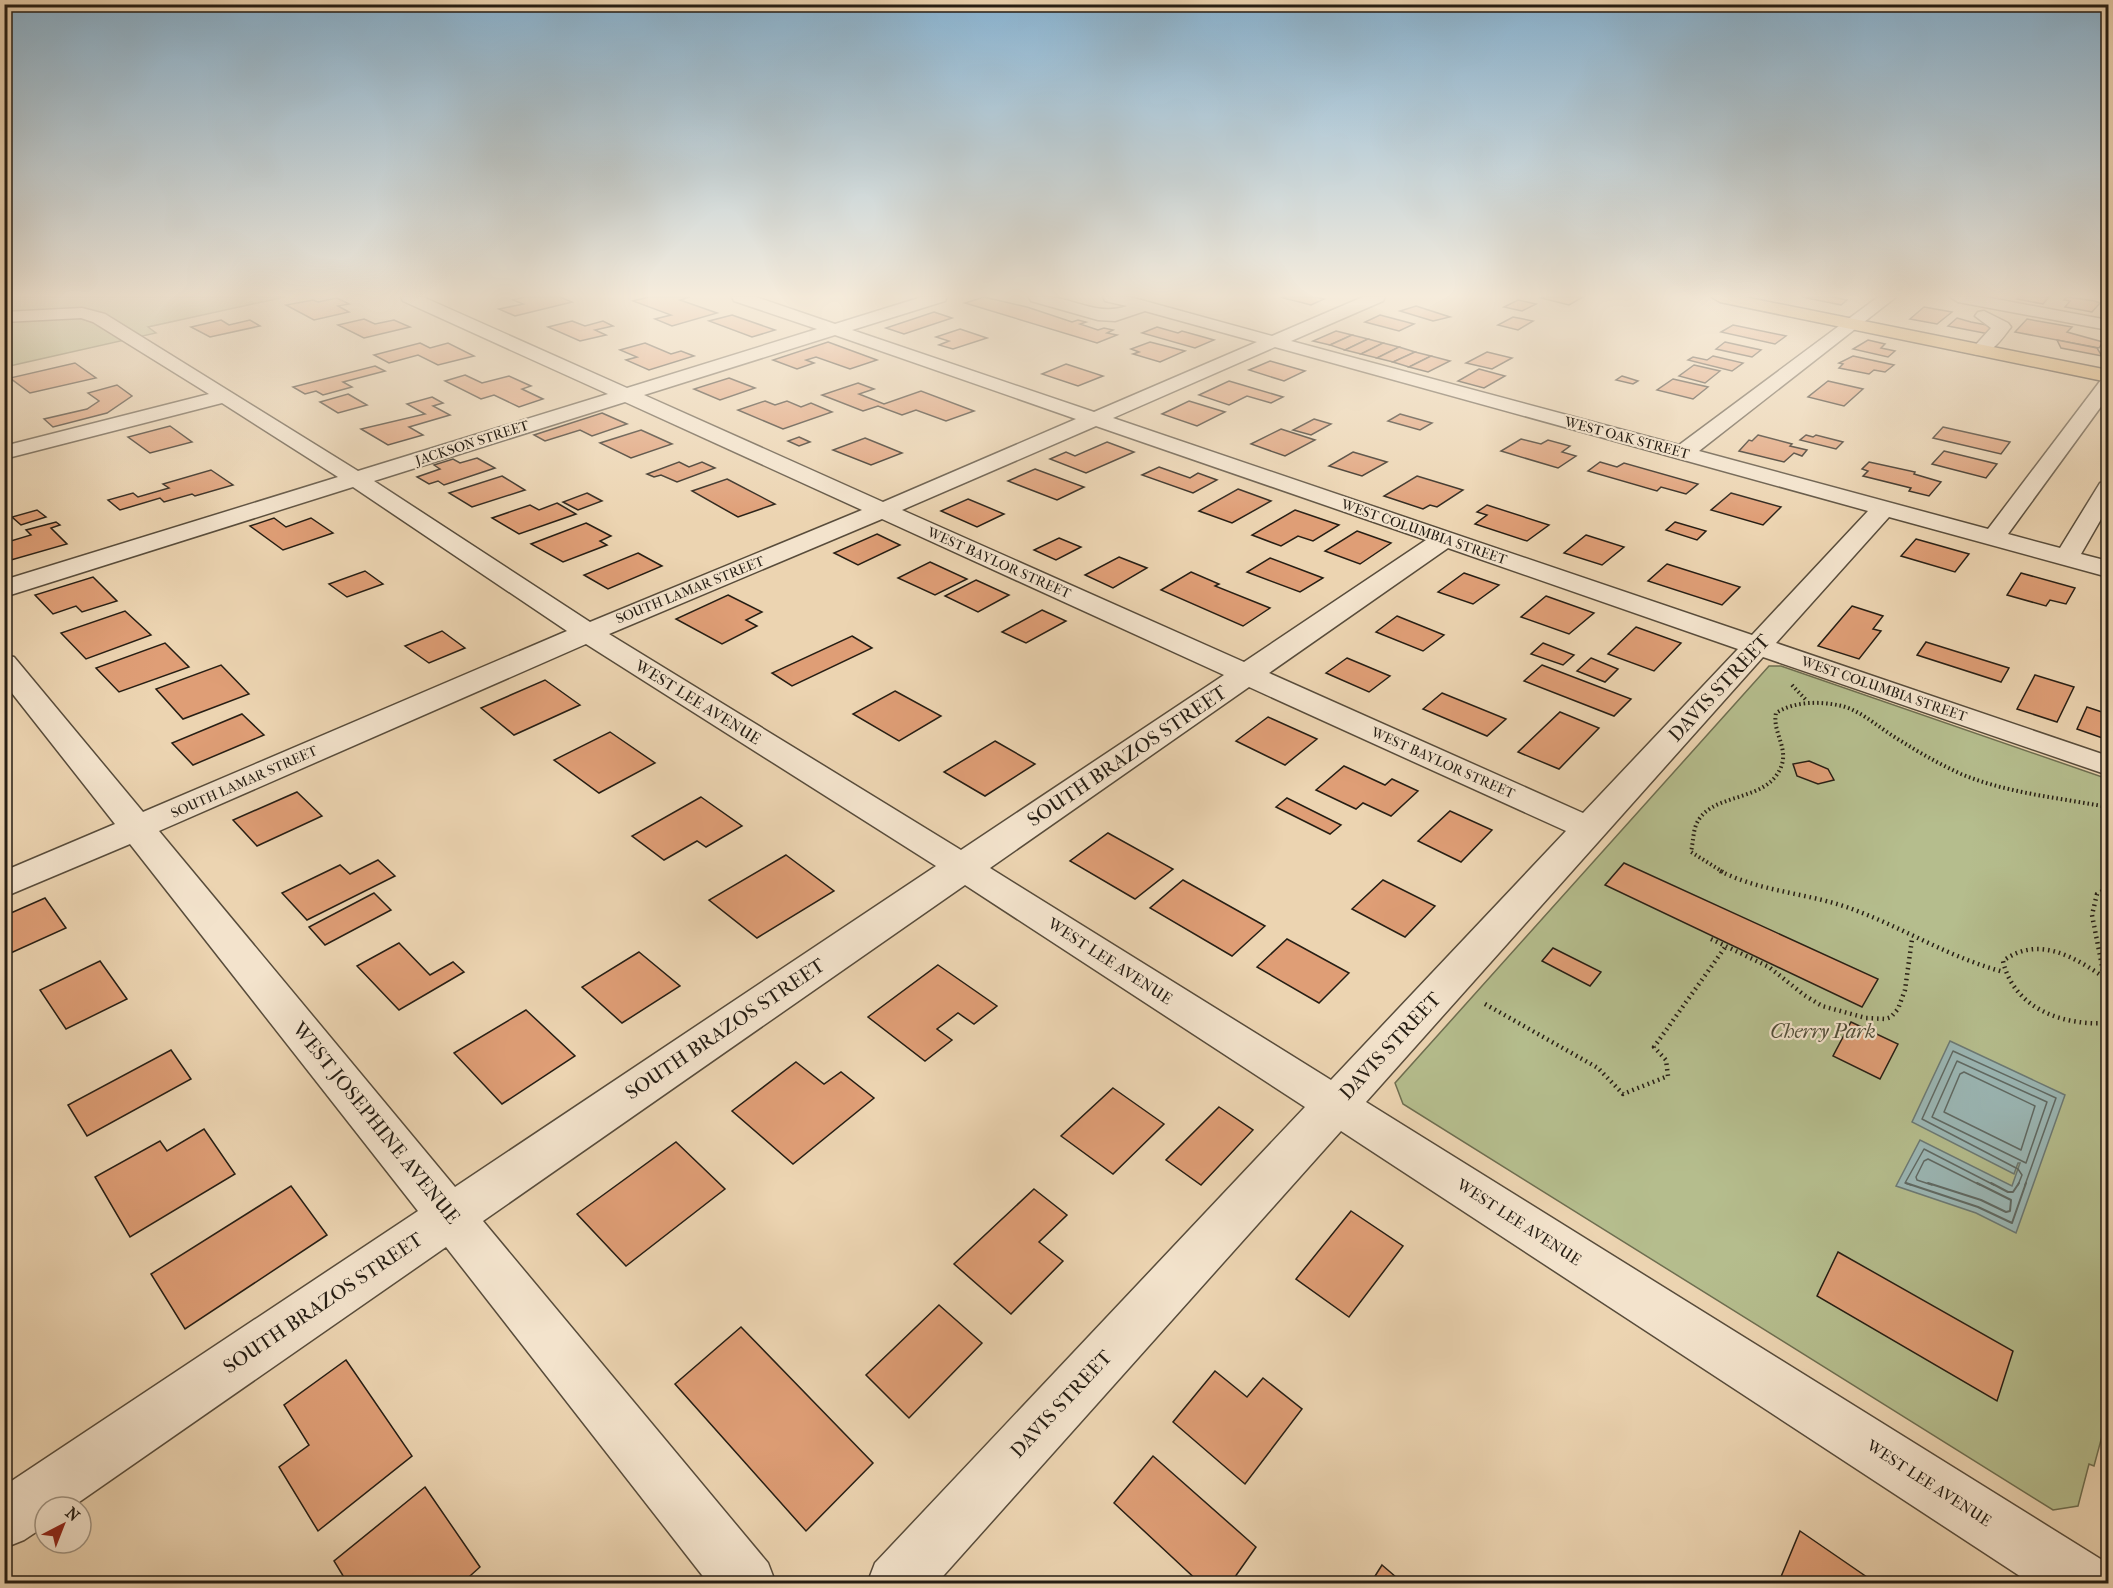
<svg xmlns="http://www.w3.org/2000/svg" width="2113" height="1588" font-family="'IM FELL French Canon',serif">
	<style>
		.green { fill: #b5bd8d; stroke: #6e6e50; stroke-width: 1.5 }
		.water { fill: #9bb7b5; stroke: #6c7a75; stroke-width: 1.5 }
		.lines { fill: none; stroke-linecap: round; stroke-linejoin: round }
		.shore-far1 { stroke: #606a64; stroke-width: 1.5 }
		.shore { stroke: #606a64; stroke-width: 2 }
		.building { fill: #df9e76; stroke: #261e14; stroke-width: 1.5 }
		.minor-casing { stroke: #584c3b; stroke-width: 3 }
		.major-casing { stroke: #261e14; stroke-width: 3 }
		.path-far1 { stroke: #261e14; stroke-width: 4; stroke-dasharray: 1.5 3; stroke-linecap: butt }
		.path { stroke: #261e14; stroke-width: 4.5; stroke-dasharray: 1.5 4; stroke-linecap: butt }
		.minor { fill: #f3e3cc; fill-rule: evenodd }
		.major { fill: #e6ba78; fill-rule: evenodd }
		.labels { text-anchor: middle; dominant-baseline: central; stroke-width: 4.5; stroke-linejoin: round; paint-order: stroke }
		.far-street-label { font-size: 14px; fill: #261e14; stroke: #f3e3cc }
		.street-label { font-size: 16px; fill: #261e14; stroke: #f3e3cc }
		.near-street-label { font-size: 20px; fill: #261e14; stroke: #f3e3cc }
		.near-park-label { font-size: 20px; font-style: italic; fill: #514e38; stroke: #f3e3cc }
	</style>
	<rect width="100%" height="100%" fill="#ecd4b1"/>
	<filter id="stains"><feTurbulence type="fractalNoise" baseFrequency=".00333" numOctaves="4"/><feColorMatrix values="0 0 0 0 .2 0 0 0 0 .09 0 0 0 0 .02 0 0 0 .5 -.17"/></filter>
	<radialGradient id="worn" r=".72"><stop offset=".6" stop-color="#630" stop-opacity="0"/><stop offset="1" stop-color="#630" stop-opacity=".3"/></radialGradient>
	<g class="green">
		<path d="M4,297H285L148,327L156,333L5,367Z"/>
		<path d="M1769,666H1781L2108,779V1414L2094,1466L2089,1464L2078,1506L2053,1510L1403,1104L1395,1083Z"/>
	</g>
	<path class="water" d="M1950,1041L2065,1095L2016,1233L1976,1213L1896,1186L1920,1140L2012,1186L2020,1163H2018L2014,1174L1912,1122Z"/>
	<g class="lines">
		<g class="shore-far1">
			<path d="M1957,1061L2047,1102L2026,1163L1932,1117Z"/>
			<path d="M1964,1072L2035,1106L2021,1150L1944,1112L1960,1074Z"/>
			<path d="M1911,1185L1905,1183L1924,1149L1994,1185"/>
			<path d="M1932,1185L1917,1180L1916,1177L1924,1161L1928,1159L1980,1185"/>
			<path d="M2018,1185L2022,1175L2018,1169L1922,1119L1953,1051L2056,1098L2025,1185"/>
		</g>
		<g class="shore">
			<path d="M1906,1183L1978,1207L2012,1223L2026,1183"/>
			<path d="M1928,1183L1981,1200L2006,1212L2010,1211L2011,1200L1977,1183"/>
			<path d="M1991,1183L2008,1192H2013L2019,1183"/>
		</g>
	</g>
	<g class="building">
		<path d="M524,297H560L572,302L515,316L499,309L523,304L513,300Z"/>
		<path d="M649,297H690L680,300L717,313L672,326L655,319L671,315L633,301Z"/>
		<path d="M984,297L1027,307L1072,322L1078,320L1086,322L1080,324L1098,330L1104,328L1113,330L1107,333L1117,335L1097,343L965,303Z"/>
		<path d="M1280,297H1314L1324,299L1311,305Z"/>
		<path d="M1544,297H1583L1569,305L1541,298Z"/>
		<path d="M1802,297H1832L1847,300L1841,305Z"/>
		<path d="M2019,297H2049L2043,304L2017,299Z"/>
		<path d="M2067,297L2095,301L2100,303L2092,312L2065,307L2070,301L2064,300Z"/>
		<path d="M337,298L349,304L338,306L349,312L314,320L286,305L313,300L318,302Z"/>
		<path d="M1518,300L1536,304L1522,311L1504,307Z"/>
		<path d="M1416,306L1450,317L1433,321L1400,311Z"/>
		<path d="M1924,307L1952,312L1937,324L1910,319Z"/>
		<path d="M934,312L952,318L904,334L886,328Z"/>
		<path d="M732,315L775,330L752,337L709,321Z"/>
		<path d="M1380,315L1414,324L1399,331L1365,322Z"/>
		<path d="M1513,317L1533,321L1518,330L1498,325Z"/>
		<path d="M1957,318L1971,322L1997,327L1989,334L1948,326Z"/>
		<path d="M364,319L375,324L394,320L410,327L364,338L338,325Z"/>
		<path d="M2027,319L2072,327L2067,332L2103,342L2099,348L2015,332Z"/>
		<path d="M221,320L229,325L250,320L260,326L210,337L191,327Z"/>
		<path d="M572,321L585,326L603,321L613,326L595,330L606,335L580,341L548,327Z"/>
		<path d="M1733,325L1786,336L1775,344L1721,332Z"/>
		<path d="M1157,327L1178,333L1182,331L1214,340L1195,348L1142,333Z"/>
		<path d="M960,329L987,338L953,349L939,345L949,341L936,337Z"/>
		<path d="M1336,331L1352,335L1330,345L1313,341Z"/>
		<path d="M1352,335L1368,339L1345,350L1330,345Z"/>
		<path d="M1368,339L1383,343L1361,354L1345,350Z"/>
		<path d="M1868,340L1885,344L1881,348L1895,351L1888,357L1853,349Z"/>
		<path d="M2057,340L2097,348L2102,356L2061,348Z"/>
		<path d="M828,342L877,360L850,369L816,357L806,360L814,363L797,369L773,360Z"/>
		<path d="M1150,342L1185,351L1160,362L1133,354L1139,352L1131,349Z"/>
		<path d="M1725,342L1761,350L1752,357L1716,349Z"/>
		<path d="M420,343L430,348L448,343L474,356L438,365L418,355L389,363L374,355Z"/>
		<path d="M645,343L671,354L681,351L694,356L649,370L626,360L637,357L620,350Z"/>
		<path d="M1383,343L1399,347L1377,358L1361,354Z"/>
		<path d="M1399,347L1415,352L1393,362L1377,358Z"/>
		<path d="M1415,352L1431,356L1409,367L1393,362Z"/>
		<path d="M1487,352L1512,358L1492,369L1466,363Z"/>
		<path d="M1431,356L1450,361L1428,372L1409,367Z"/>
		<path d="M1713,356L1743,363L1732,371L1688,360L1693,357L1707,360Z"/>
		<path d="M1853,356L1894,365L1885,372L1874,370L1869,374L1839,368L1843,364L1839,363Z"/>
		<path d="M1270,361L1305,371L1284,381L1249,370Z"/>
		<path d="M75,363L96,378L30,393L10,378Z"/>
		<path d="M1066,364L1103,376L1078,386L1042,374Z"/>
		<path d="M1694,365L1720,371L1705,383L1679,376Z"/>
		<path d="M375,366L385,371L343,382L352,387L323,395L316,391L305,394L293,387Z"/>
		<path d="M1479,369L1505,376L1484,388L1458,381Z"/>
		<path d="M465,375L482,383L509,376L531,386L522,389L543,399L519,407L494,395L481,399L445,381Z"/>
		<path d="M1622,376L1638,381L1633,384L1616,380Z"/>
		<path d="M729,378L755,388L720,400L694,389Z"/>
		<path d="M1673,379L1708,387L1693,399L1657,390Z"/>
		<path d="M1229,381L1283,397L1271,403L1247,396L1229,405L1199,395Z"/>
		<path d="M1828,381L1863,389L1844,406L1808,397Z"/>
		<path d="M858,383L874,389L859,394L884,404L921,391L974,411L946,421L916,410L902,415L878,406L863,411L822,395Z"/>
		<path d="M117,385L132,396L107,413L53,427L44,419L87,409L99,401L88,393Z"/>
		<path d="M348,394L367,405L338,413L320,402Z"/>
		<path d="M432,397L443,403L433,406L450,415L409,427L423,435L388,445L361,429L425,414L407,404Z"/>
		<path d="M765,401L775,405L787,401L801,407L811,403L832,412L783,429L738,410Z"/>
		<path d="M1189,401L1225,412L1197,426L1162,414Z"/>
		<path d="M602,413L627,424L592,436L580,430L545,441L534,435Z"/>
		<path d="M1400,414L1432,423L1420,430L1388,421Z"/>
		<path d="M1314,419L1331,424L1311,435L1293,430Z"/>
		<path d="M170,426L192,442L150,453L128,437Z"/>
		<path d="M1943,427L2010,442L2001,454L1933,438Z"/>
		<path d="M1281,429L1315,440L1285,456L1251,444Z"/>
		<path d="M641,430L672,444L631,458L600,443Z"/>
		<path d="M1758,435L1792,444L1790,446L1807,450L1802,456L1794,453L1784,462L1739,451L1749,440L1752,441Z"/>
		<path d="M1806,435L1813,437L1816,435L1843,442L1836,449L1800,440Z"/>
		<path d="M799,437L810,442L799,446L788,441Z"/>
		<path d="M865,438L902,453L871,465L833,450Z"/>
		<path d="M1521,439L1541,444L1548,440L1570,446L1562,452L1576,456L1558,468L1501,451Z"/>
		<path d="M1107,442L1134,452L1086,473L1050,459L1066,452L1075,456Z"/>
		<path d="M1944,451L1997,464L1986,478L1932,464Z"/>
		<path d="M1353,452L1387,462L1362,476L1329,466Z"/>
		<path d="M477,458L495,468L444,485L438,481L429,484L417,477L440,469L434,465L453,459L460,463Z"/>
		<path d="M679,462L689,467L702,462L715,468L677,482L661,475L654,477L647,474Z"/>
		<path d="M1600,462L1617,467L1624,463L1698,484L1686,494L1661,487L1657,491L1588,471Z"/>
		<path d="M1869,462L1915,472L1914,474L1941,482L1929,496L1909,491L1911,488L1863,476L1868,471L1862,469Z"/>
		<path d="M1159,467L1190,478L1198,473L1217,480L1193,493L1142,475Z"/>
		<path d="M1035,469L1084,487L1057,500L1008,481Z"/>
		<path d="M211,470L233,485L195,496L192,494L164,502L160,498L120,510L108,500L133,493L138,497L169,488L163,484Z"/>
		<path d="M502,476L525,490L472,507L449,493Z"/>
		<path d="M1417,476L1463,490L1437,507L1430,505L1423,509L1384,496Z"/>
		<path d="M727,479L775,504L738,517L692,491Z"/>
		<path d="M1238,489L1271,501L1232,523L1199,511Z"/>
		<path d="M587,493L602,501L578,510L563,502Z"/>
		<path d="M1731,493L1781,507L1763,525L1711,510Z"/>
		<path d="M968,499L1004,514L977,527L941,511Z"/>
		<path d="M557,503L576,514L519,534L492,518L530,505L539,510Z"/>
		<path d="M1487,505L1549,525L1527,541L1475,524L1487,515L1477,512Z"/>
		<path d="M37,510L46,517L21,525L12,517Z"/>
		<path d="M1295,510L1339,525L1313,541L1298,536L1281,546L1252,535Z"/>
		<path d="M274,518L286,527L311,518L333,533L283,550L250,526Z"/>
		<path d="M56,522L60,525L51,528L67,544L4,562V543L31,535L26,530Z"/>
		<path d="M1675,522L1706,531L1697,540L1666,530Z"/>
		<path d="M586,523L611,536L600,541L607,545L563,562L531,544Z"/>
		<path d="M1357,531L1391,543L1360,564L1325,551Z"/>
		<path d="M877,534L900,545L858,565L834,553Z"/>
		<path d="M1586,535L1624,547L1602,565L1564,553Z"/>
		<path d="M1059,538L1081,547L1056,560L1034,550Z"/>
		<path d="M1916,539L1969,554L1955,572L1901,556Z"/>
		<path d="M638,553L662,566L608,589L584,575Z"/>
		<path d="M1119,557L1147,568L1113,588L1085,575Z"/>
		<path d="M1270,558L1323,578L1300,592L1247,572Z"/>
		<path d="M930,562L967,579L935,595L898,578Z"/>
		<path d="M1667,564L1740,587L1722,605L1648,581Z"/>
		<path d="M365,571L383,584L347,597L329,584Z"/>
		<path d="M1191,572L1219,584L1215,586L1270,608L1243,626L1161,590Z"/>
		<path d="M1464,573L1499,585L1473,604L1438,592Z"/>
		<path d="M2021,573L2075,588L2066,604L2050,600L2046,606L2007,595Z"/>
		<path d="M93,577L117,601L82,612L76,606L53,614L35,595Z"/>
		<path d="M976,580L1009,595L978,612L945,596Z"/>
		<path d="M728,595L762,612L746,620L757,626L722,644L676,619Z"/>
		<path d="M1546,596L1594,613L1569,634L1521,617Z"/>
		<path d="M1852,606L1883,616L1873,629L1881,631L1859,659L1818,646Z"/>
		<path d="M1042,610L1066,621L1026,643L1002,632Z"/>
		<path d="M125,611L151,635L86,659L61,633Z"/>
		<path d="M1397,616L1444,635L1423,651L1376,632Z"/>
		<path d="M1636,627L1681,643L1654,671L1608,654Z"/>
		<path d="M442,631L465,648L429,663L405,646Z"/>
		<path d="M852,636L872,648L792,686L772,673Z"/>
		<path d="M1926,642L2009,668L2001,682L1917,655Z"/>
		<path d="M165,643L189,667L119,692L96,668Z"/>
		<path d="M1543,643L1574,655L1563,665L1531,654Z"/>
		<path d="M1347,658L1390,676L1369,692L1326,673Z"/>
		<path d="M1591,658L1618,669L1605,682L1577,671Z"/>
		<path d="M221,665L249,694L183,719L156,689Z"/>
		<path d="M1542,665L1631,699L1614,716L1524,681Z"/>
		<path d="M2035,675L2074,687L2057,722L2017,709Z"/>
		<path d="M545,680L580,705L514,735L481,708Z"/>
		<path d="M895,691L941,716L899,741L853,714Z"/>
		<path d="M1442,693L1506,719L1487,736L1423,709Z"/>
		<path d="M2087,707L2108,714V740L2077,729Z"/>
		<path d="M1560,712L1599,728L1559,769L1518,752Z"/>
		<path d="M242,714L264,735L193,765L172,743Z"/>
		<path d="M1268,717L1317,739L1285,765L1236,741Z"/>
		<path d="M610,732L655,763L599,793L554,760Z"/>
		<path d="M995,741L1035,764L985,796L944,772Z"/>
		<path d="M1809,761L1828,769L1834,780L1818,784L1797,776L1793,764Z"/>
		<path d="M1344,766L1385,785L1392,779L1418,791L1391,816L1363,803L1356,809L1316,790Z"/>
		<path d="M297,792L322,816L257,846L233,820Z"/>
		<path d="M701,797L742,826L706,847L697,841L664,860L632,836Z"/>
		<path d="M1287,798L1341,825L1330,834L1276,807Z"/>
		<path d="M1450,811L1492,830L1461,862L1418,841Z"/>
		<path d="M1108,833L1173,869L1135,899L1070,861Z"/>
		<path d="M786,855L834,891L757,938L709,900Z"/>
		<path d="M378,860L395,876L307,920L282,893L340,865L350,874Z"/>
		<path d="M1624,863L1878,979L1862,1007L1605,885Z"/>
		<path d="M1183,880L1265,926L1232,956L1150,908Z"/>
		<path d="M1383,880L1435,906L1405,937L1352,909Z"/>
		<path d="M374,893L391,910L325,945L309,927Z"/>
		<path d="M45,898L66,928L4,956V916Z"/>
		<path d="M1287,939L1349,973L1319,1003L1257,967Z"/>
		<path d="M399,943L430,975L453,962L464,972L399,1010L357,966Z"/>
		<path d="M1553,948L1601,972L1590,986L1542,961Z"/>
		<path d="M639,952L680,986L622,1023L582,987Z"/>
		<path d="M100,961L127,999L66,1029L40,990Z"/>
		<path d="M938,965L997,1006L974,1024L958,1013L937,1029L952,1040L925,1061L868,1017Z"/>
		<path d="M526,1010L575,1056L502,1104L454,1053Z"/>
		<path d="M1851,1022L1898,1044L1880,1079L1833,1056Z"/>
		<path d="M171,1050L191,1079L87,1136L68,1105Z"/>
		<path d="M796,1062L824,1084L841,1072L874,1098L793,1164L732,1111Z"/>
		<path d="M1113,1088L1164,1124L1113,1174L1061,1136Z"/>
		<path d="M1219,1107L1253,1130L1201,1185L1166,1160Z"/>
		<path d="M204,1129L235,1174L130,1237L95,1177L160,1141L167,1151Z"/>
		<path d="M676,1142L725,1189L626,1266L577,1214Z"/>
		<path d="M291,1186L327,1235L185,1329L151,1274Z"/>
		<path d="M1034,1189L1067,1215L1039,1242L1063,1261L1011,1314L954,1264Z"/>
		<path d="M1351,1211L1403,1246L1349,1317L1296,1279Z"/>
		<path d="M1838,1252L2013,1351L1997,1401L1817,1296Z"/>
		<path d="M939,1305L982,1343L909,1418L866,1375Z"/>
		<path d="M741,1327L873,1463L806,1531L675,1384Z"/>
		<path d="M346,1360L412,1456L318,1531L279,1467L309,1445L284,1405Z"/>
		<path d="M1215,1371L1247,1397L1263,1378L1302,1409L1245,1484L1173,1422Z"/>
		<path d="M1153,1456L1256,1547L1230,1584H1201L1114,1503Z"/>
		<path d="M425,1487L480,1567L461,1584H348L334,1561Z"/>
		<path d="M1800,1531L1877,1584H1778Z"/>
		<path d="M1382,1565L1404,1584H1370Z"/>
	</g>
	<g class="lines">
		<defs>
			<g id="minor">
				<path d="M401,297H423L627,388L817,329L734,301L732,297H756L835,324L922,297H947L945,301L852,330L1094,412L1257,342L1145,311L1115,321L1098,320L1031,301L1029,297C1038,297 1048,296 1057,298C1082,303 1102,315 1127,306L1105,301L1103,297H1130L1272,336L1363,297H1385L1383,301L1291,341L1679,445L1878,297H1896L1699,451L1988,529L2101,380L2108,378V397L2008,534L2060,548L2100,483L2108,481V507L2081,554L2108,561V577L1889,517L1776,643L2108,756V775L1763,657L1366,1102L2107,1563L2108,1584H2032L1341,1131L936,1584H867L875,1563L1305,1107L965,885L483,1221L768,1563L776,1584H709L446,1247L72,1507H45V1526L24,1540L4,1548V1486L418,1211L130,844L4,897V871L115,824L4,683V655L14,657L143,812L567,631L353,487L4,597V580L338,477L222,403L4,459V446L209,394L93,322L81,318L4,322V312L82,308L105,314L358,471L608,394L403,301ZM835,335L1076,419L883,502L644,395ZM1275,347L1868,511L1752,635L1113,418ZM625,402L862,510L590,622L374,481ZM1096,426L1426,540L1244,662L902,510ZM882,519L1224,675L961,850L609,634ZM1448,548L1738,649L1583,813L1269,673ZM586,644L936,866L455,1187L159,831ZM1249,687L1566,831L1331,1080L990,868Z"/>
				<path d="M1950,297H1985L2108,320V330L1958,302Z"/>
				<path d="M1984,311L2008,323L2011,327C2002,339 1989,358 1974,354L1971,350L1991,328L1975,316L1978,312Z"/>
			</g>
			<path id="major" d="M1712,297H1744L2108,370V382L1720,302Z"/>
		</defs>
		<use href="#minor" class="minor-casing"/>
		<use href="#major" class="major-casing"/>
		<g class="path-far1">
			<path d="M1792,685L1807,701"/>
			<path d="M1723,872L1691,852C1693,843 1693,833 1696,825C1710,791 1766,804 1781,767C1789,748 1772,732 1776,713C1795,701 1820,701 1842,706C1861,711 1877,726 1893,736C1915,750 1937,763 1961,774C2007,793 2059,798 2108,807"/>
		</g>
		<g class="path">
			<path d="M1720,871C1761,892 1809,893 1852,909C1904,928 1950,958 2004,972"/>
			<path d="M1711,939L1769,967L1804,995L1822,1006L1866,1018L1885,1019L1891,1017L1898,1009L1905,990L1912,939"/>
			<path d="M2104,976L2092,915L2097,894L2108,888"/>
			<path d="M2108,980C2076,958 2039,934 2003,961C2014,1009 2063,1026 2108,1023"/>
			<path d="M1485,1004L1598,1068L1623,1094L1668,1076L1666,1060L1654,1047L1726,946"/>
		</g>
		<use href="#minor" class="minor"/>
		<use href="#major" class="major"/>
	</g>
	<linearGradient id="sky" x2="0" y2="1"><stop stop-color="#89b5d4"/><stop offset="0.57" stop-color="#f6ecdc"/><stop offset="1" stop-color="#f6ecdc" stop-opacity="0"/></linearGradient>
	<rect width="2113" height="519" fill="url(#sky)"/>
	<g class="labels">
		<g class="far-street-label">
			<text transform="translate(1627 438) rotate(15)">WEST OAK STREET</text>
			<text transform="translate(472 443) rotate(-18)">JACKSON STREET</text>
			<text transform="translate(1424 532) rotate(19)">WEST COLUMBIA STREET</text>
			<text transform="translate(999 563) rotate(24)">WEST BAYLOR STREET</text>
			<text transform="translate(690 590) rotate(-22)">SOUTH LAMAR STREET</text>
			<text transform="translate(1884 689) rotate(19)">WEST COLUMBIA STREET</text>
			<text transform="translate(1443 763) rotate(24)">WEST BAYLOR STREET</text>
			<text transform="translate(244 782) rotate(-24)">SOUTH LAMAR STREET</text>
		</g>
		<g class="street-label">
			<text transform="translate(698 702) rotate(32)">WEST LEE AVENUE</text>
			<text transform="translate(1110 961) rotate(33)">WEST LEE AVENUE</text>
			<text transform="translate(1519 1222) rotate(33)">WEST LEE AVENUE</text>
			<text transform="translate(1929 1483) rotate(33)">WEST LEE AVENUE</text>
		</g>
		<g class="near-street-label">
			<text transform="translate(1719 688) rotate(-47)">DAVIS STREET</text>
			<text transform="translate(1127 756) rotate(-34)">SOUTH BRAZOS STREET</text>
			<text transform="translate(725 1029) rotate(-34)">SOUTH BRAZOS STREET</text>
			<text transform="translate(1390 1046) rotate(-47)">DAVIS STREET</text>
			<text transform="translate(376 1123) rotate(51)">WEST JOSEPHINE AVENUE</text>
			<text transform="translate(323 1303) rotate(-34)">SOUTH BRAZOS STREET</text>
			<text transform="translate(1061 1404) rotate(-47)">DAVIS STREET</text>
		</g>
		<g class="near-park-label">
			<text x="1823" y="1031">Cherry Park</text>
		</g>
	</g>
	<rect width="2113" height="1588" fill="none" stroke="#ecd4b1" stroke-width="24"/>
	<rect x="6" y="6" width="2101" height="1576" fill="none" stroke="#261e14" stroke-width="3"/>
	<rect x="12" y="12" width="2089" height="1564" fill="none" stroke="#261e14" stroke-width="1.5"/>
	<g transform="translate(63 1525) rotate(42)"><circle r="28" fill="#f3e3cc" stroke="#a19482" stroke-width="1.5"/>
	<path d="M0-4.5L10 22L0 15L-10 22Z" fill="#8f2418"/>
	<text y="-9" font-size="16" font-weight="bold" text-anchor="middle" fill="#261e14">N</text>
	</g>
	<rect width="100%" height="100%" filter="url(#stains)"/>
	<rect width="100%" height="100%" fill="url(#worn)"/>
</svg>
